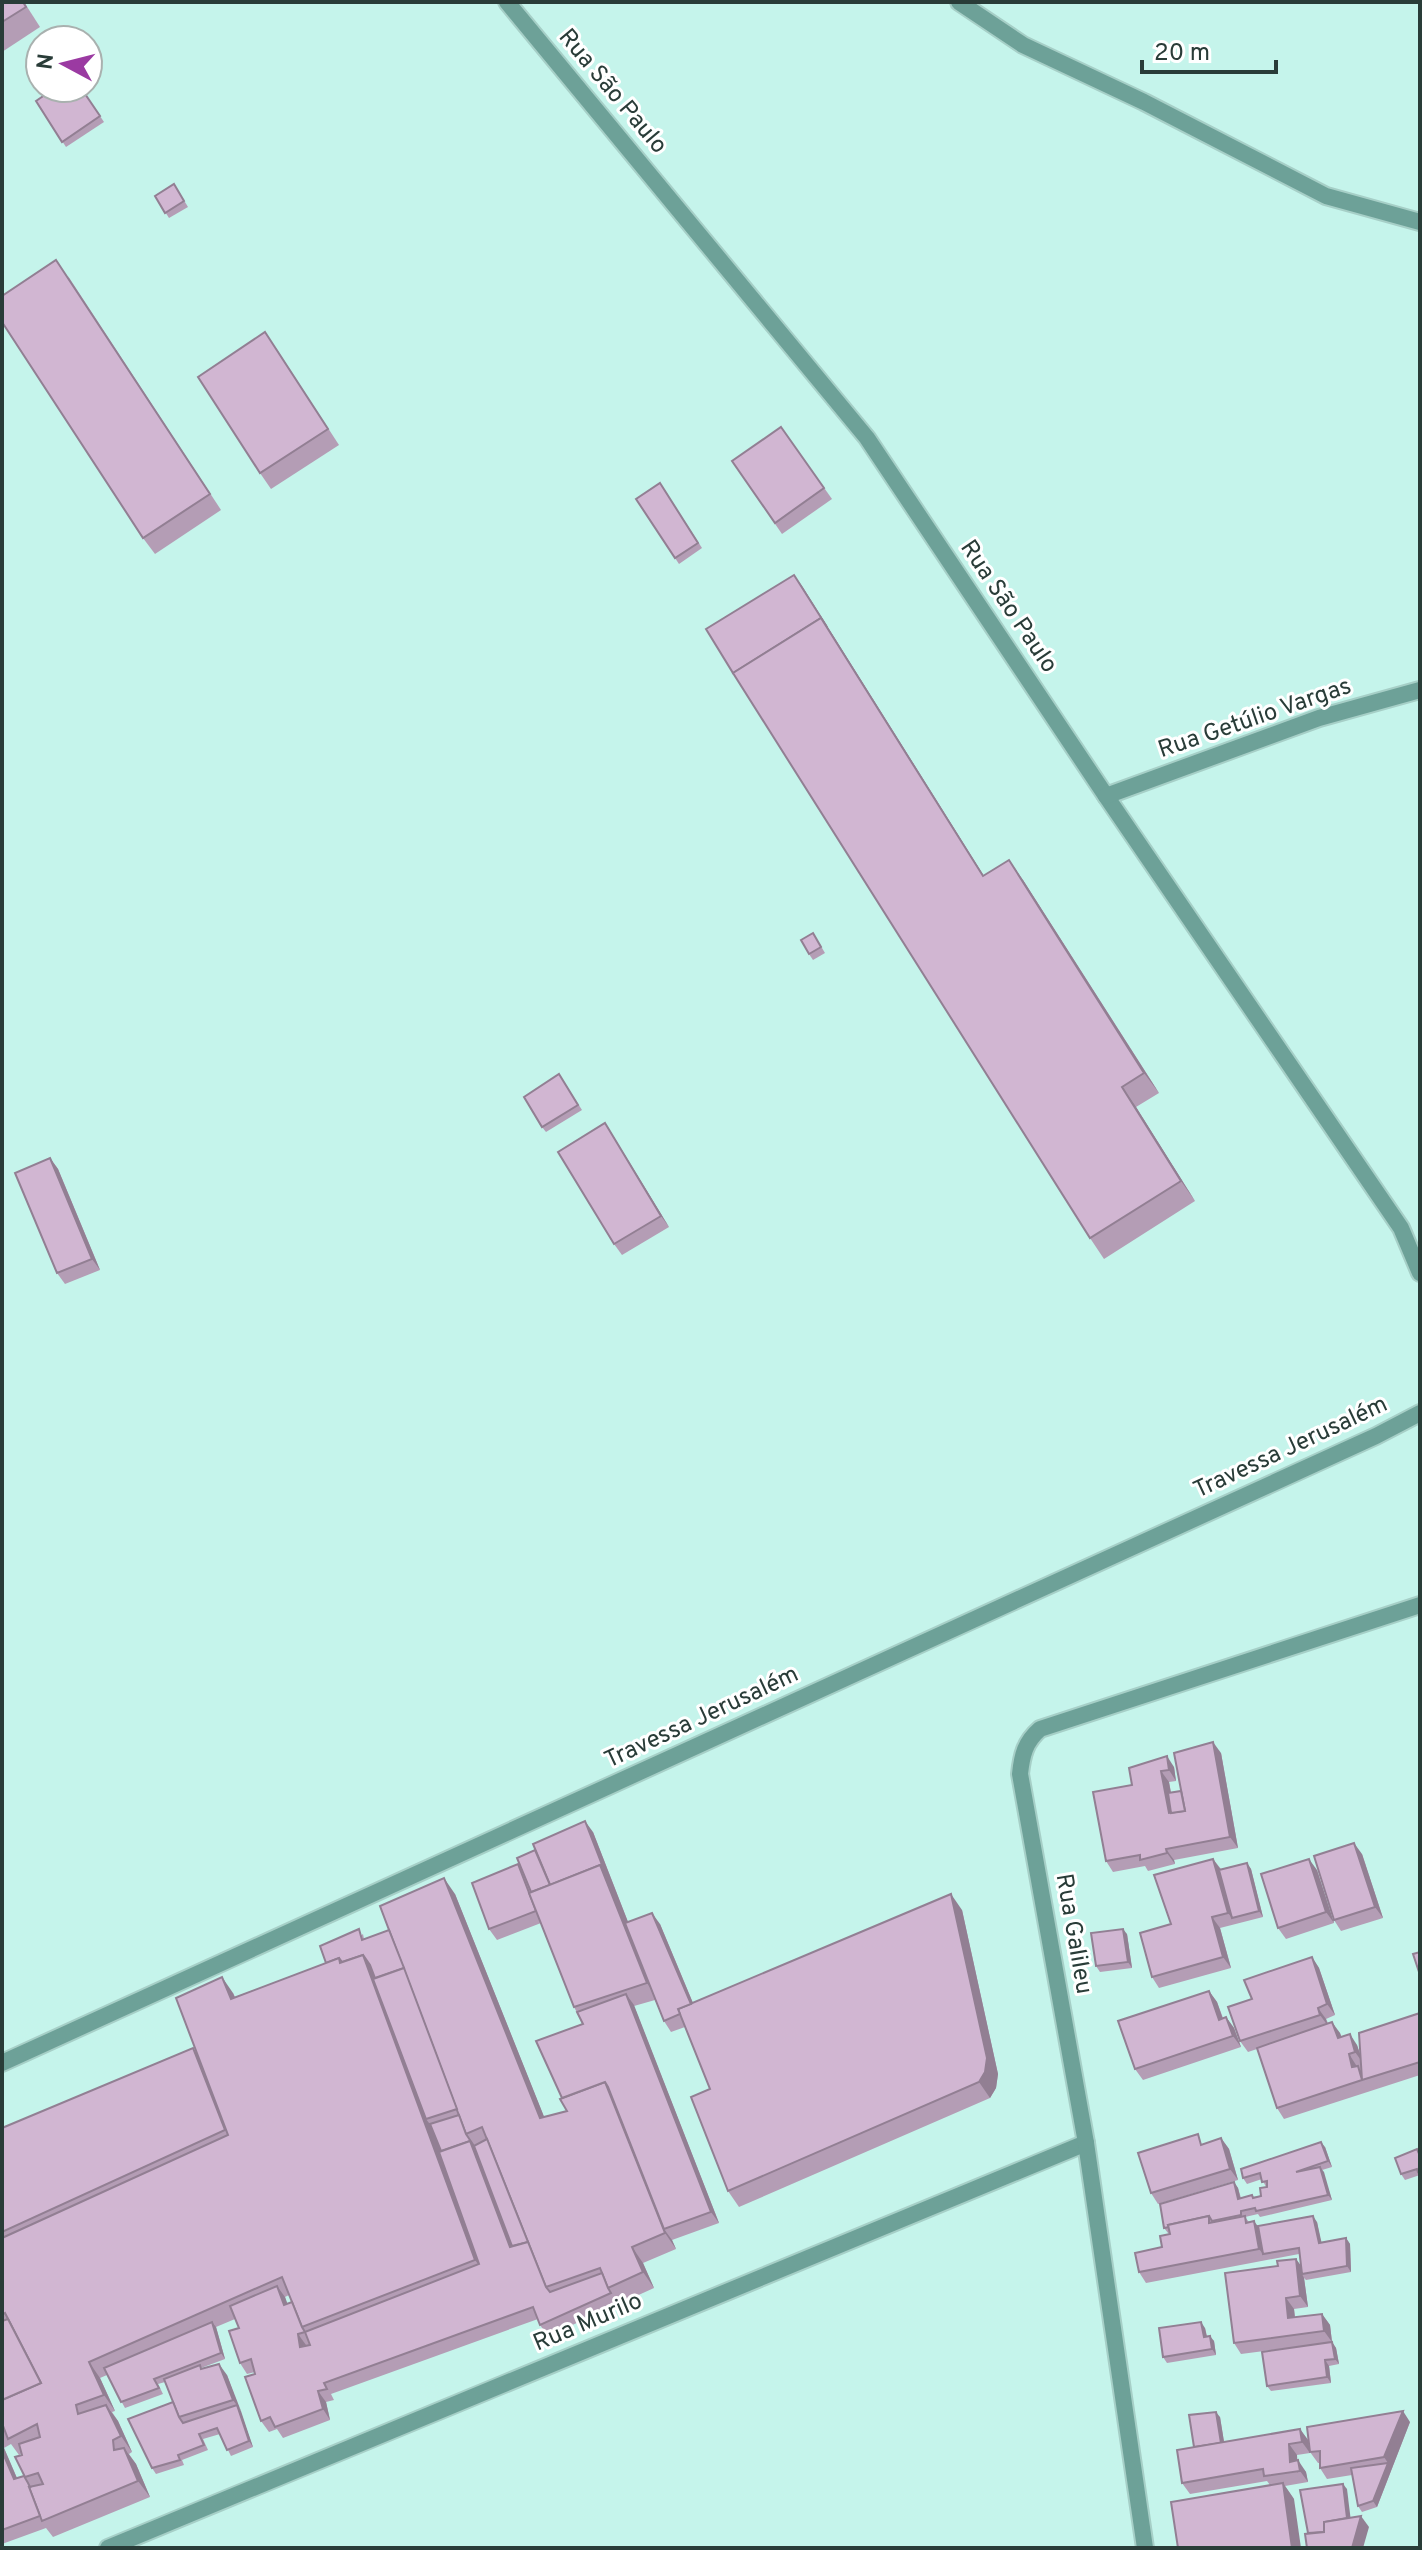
<svg xmlns="http://www.w3.org/2000/svg" width="1422" height="2550" font-family="Overpass,sans-serif">
	<style>
		.lines { fill: none; stroke-linecap: round; stroke-linejoin: round }
		.lane-casing { stroke: #a6cfc7; stroke-width: 20 }
		.street-casing { stroke: #a6cfc7; stroke-width: 20 }
		.lane { stroke: #6da198; stroke-width: 16 }
		.street { stroke: #6da198; stroke-width: 16 }
		.wall { fill: #b49db5; fill-rule: evenodd }
		.shaded-wall { fill: #927f93 }
		.building { fill: #d1b6d2; stroke: #927f93; stroke-width: 2; fill-rule: evenodd }
		.labels { text-anchor: middle; dominant-baseline: central; stroke-width: 6; stroke-linejoin: round; paint-order: stroke }
		.street-label { font-size: 24px; fill: #293c38; stroke: #fff }
	</style>
	<rect width="100%" height="100%" fill="#c5f4eb"/>
	<g class="lines">
		<defs>
			<path id="lane" d="M959,2L1023,45L1144,102L1326,196L1420,222"/>
			<g id="street">
				<path d="M507,2L867,438L1106,796L1401,1228L1420,1273"/>
				<path d="M1106,796L1319,718L1420,690"/>
				<path d="M2,2063L1376,1436L1420,1413"/>
				<path d="M108,2548L1086,2143"/>
				<path d="M1145,2548L1086,2143L1020,1774C1022,1755 1025,1742 1040,1729L1420,1605"/>
			</g>
		</defs>
		<use href="#lane" class="lane-casing"/>
		<use href="#street" class="street-casing"/>
		<use href="#lane" class="lane"/>
		<use href="#street" class="street"/>
	</g>
	<g class="wall">
		<path d="M2,2H24L40,27L2,52Z"/>
		<path d="M81,88L104,122L66,147L36,101Z"/>
		<path d="M174,184L188,207L169,218L155,196Z"/>
		<path d="M68,276L221,510L155,554L143,538Z"/>
		<path d="M276,348L339,445L271,489L260,473Z"/>
		<path d="M781,427L832,499L782,534L732,461Z"/>
		<path d="M660,483L702,548L679,564L636,499Z"/>
		<path d="M802,586L984,876L1023,880L1159,1093L1136,1107L1195,1201L1104,1259L1090,1238Z"/>
		<path d="M813,933L825,953L813,960L809,954Z"/>
		<path d="M559,1074L582,1110L546,1132L542,1127Z"/>
		<path d="M605,1123L669,1227L622,1255L614,1244Z"/>
		<path d="M50,1158L58,1169L100,1270L65,1284L57,1273Z"/>
		<path d="M1221,1753L1238,1848L1174,1860L1175,1864L1148,1871L1145,1866L1113,1872L1106,1861L1132,1785L1129,1768L1174,1767L1176,1781L1169,1782L1171,1792L1181,1791Z"/>
		<path d="M593,1832L628,1922L660,1924L693,2003L962,1910L998,2074L996,2088L990,2098L739,2207L728,2191L710,2089L685,2027L671,2032L664,2021L655,2000L634,2006L719,2223L672,2240L676,2249L643,2263L654,2288L548,2336L540,2325L538,2319L331,2394L334,2400L326,2402L330,2420L283,2438L277,2429L269,2432L261,2421L255,2372L247,2374L240,2363L239,2328L235,2319L216,2327L225,2359L201,2368L227,2375L253,2447L231,2456L220,2434L203,2439L208,2450L182,2460L184,2465L156,2474L152,2468L173,2402L165,2382L158,2384L163,2394L125,2408L107,2375L100,2378L115,2411L112,2412L118,2421L132,2452L129,2454L136,2464L150,2497L53,2537L46,2528L2,2544V2128L193,2048L198,2055L233,1993L235,1997L326,1963L363,1934L364,1939L389,1930L455,1894L544,2117L567,2111L562,2098L583,2024L574,2007L541,1923L497,1940L489,1929L518,1864L522,1870ZM289,2295L292,2302L287,2304L285,2297ZM11,2444L19,2455L22,2453V2455L24,2476L17,2478L4,2448Z"/>
		<path d="M1362,1854L1383,1918L1341,1931L1334,1920Z"/>
		<path d="M1213,1859L1221,1869L1247,1863L1251,1869L1263,1917L1220,1928L1231,1968L1159,1988L1152,1977L1171,1924Z"/>
		<path d="M1317,1870L1334,1923L1286,1939L1278,1928Z"/>
		<path d="M1127,1934L1132,1968L1100,1972L1096,1966Z"/>
		<path d="M1312,1957L1319,1968L1335,2015L1326,2019L1328,2023L1340,2033L1341,2037L1357,2045L1360,2054L1420,2013V2075L1284,2119L1277,2108L1257,2049L1248,2052L1240,2041L1252,1999Z"/>
		<path d="M1209,1991L1217,2002L1223,2018L1226,2017L1234,2028L1241,2047L1143,2080L1135,2069Z"/>
		<path d="M1221,2138L1229,2149L1238,2180L1158,2204L1151,2193Z"/>
		<path d="M1325,2147L1332,2167L1322,2170L1332,2200L1260,2217L1258,2214L1245,2217L1249,2222L1258,2226L1317,2222L1321,2243L1346,2238L1350,2244L1351,2272L1306,2280L1304,2278L1308,2307L1294,2309L1295,2317L1322,2314L1330,2325L1332,2342L1336,2348L1339,2364L1329,2366L1331,2383L1271,2391L1267,2386L1319,2344L1241,2354L1234,2343L1278,2266L1296,2259L1301,2266L1299,2254L1146,2283L1139,2272L1162,2247L1170,2234L1168,2233L1164,2228L1234,2182L1238,2188L1241,2198L1261,2196L1266,2187L1262,2179L1247,2184L1243,2178Z"/>
		<path d="M1420,2153V2175L1405,2180L1401,2174Z"/>
		<path d="M1205,2328L1207,2336L1214,2341L1216,2355L1167,2363L1163,2357Z"/>
		<path d="M1220,2417L1224,2442L1300,2429L1308,2440L1310,2453L1297,2455V2461L1306,2472L1308,2482L1285,2486L1294,2499L1270,2485L1267,2481L1190,2494L1182,2483L1194,2447Z"/>
		<path d="M1410,2422L1377,2507L1362,2512L1358,2506L1352,2475L1327,2479L1320,2468V2463H1318L1310,2452Z"/>
	</g>
	<g class="shaded-wall">
		<path d="M794,575L802,586L997,897L983,876Z"/>
		<path d="M1009,860L1023,880L1159,1093L1144,1073Z"/>
		<path d="M1122,1087L1136,1107L1195,1201L1181,1181Z"/>
		<path d="M605,1123L612,1134L669,1227L661,1216Z"/>
		<path d="M50,1158L58,1169L100,1270L92,1259Z"/>
		<path d="M1213,1742L1221,1753L1238,1848L1230,1837Z"/>
		<path d="M1167,1756L1174,1767L1176,1781L1169,1770Z"/>
		<path d="M1161,1771L1169,1782L1175,1818L1169,1813Z"/>
		<path d="M585,1821L593,1832L658,1999L647,1983L600,1865Z"/>
		<path d="M1354,1843L1362,1854L1383,1918L1375,1907Z"/>
		<path d="M1166,1849L1174,1860L1175,1864L1167,1853Z"/>
		<path d="M1213,1859L1221,1870L1232,1918L1228,1913Z"/>
		<path d="M1309,1859L1317,1870L1334,1923L1326,1912Z"/>
		<path d="M1247,1863L1251,1869L1263,1917L1259,1911Z"/>
		<path d="M444,1878L455,1894L551,2134L540,2118Z"/>
		<path d="M951,1894L962,1910L998,2074L996,2088L990,2098L979,2082Z"/>
		<path d="M652,1913L660,1924L700,2020L693,2009Z"/>
		<path d="M1212,1917L1220,1928L1231,1968L1223,1957Z"/>
		<path d="M1123,1929L1127,1934L1132,1968L1128,1962Z"/>
		<path d="M363,1955L374,1971L426,2119L432,2127L487,2276L475,2260Z"/>
		<path d="M1312,1957L1319,1968L1335,2015L1327,2004Z"/>
		<path d="M222,1977L233,1993L242,2015L231,1999Z"/>
		<path d="M1209,1991L1217,2002L1227,2031L1219,2020Z"/>
		<path d="M626,1994L634,2005L719,2223L711,2212Z"/>
		<path d="M1318,2008L1326,2019L1328,2026L1320,2015Z"/>
		<path d="M1226,2017L1234,2028L1241,2047L1233,2036Z"/>
		<path d="M1332,2022L1340,2033L1346,2049L1338,2038Z"/>
		<path d="M1350,2034L1357,2045L1363,2063L1355,2052Z"/>
		<path d="M193,2048L208,2069L240,2150L225,2130Z"/>
		<path d="M1349,2054L1356,2065L1360,2078L1352,2067Z"/>
		<path d="M605,2082L616,2098L664,2229L672,2240L676,2249L665,2233Z"/>
		<path d="M1221,2138L1229,2149L1238,2180L1230,2169Z"/>
		<path d="M470,2141L478,2152L516,2252L510,2247Z"/>
		<path d="M1321,2142L1325,2147L1332,2167L1328,2161Z"/>
		<path d="M1320,2167L1324,2172L1332,2200L1328,2195Z"/>
		<path d="M1234,2182L1238,2188L1242,2205L1238,2199Z"/>
		<path d="M1313,2216L1317,2222L1323,2249L1319,2243Z"/>
		<path d="M1254,2221L1262,2232L1263,2254L1259,2249Z"/>
		<path d="M1346,2238L1350,2244L1351,2272L1347,2266Z"/>
		<path d="M632,2247L643,2263L654,2288L643,2272Z"/>
		<path d="M1296,2259L1304,2270L1302,2274L1304,2278L1308,2307L1300,2296Z"/>
		<path d="M277,2286L285,2297L292,2316L284,2305Z"/>
		<path d="M1286,2298L1294,2309L1296,2329L1288,2318Z"/>
		<path d="M1322,2314L1330,2325L1332,2342L1336,2348L1339,2364L1335,2359L1332,2342L1324,2331Z"/>
		<path d="M212,2322L216,2327L225,2359L221,2353Z"/>
		<path d="M1201,2322L1205,2328L1208,2343L1204,2337Z"/>
		<path d="M298,2334L306,2345L300,2347Z"/>
		<path d="M1210,2336L1214,2341L1216,2355L1212,2349Z"/>
		<path d="M1325,2360L1329,2366L1331,2383L1327,2377Z"/>
		<path d="M89,2362L100,2378L115,2411L104,2395Z"/>
		<path d="M219,2364L227,2375L241,2411L233,2400Z"/>
		<path d="M318,2391L326,2402L330,2420L323,2409Z"/>
		<path d="M106,2405L118,2421L132,2452L121,2436Z"/>
		<path d="M237,2405L241,2411L253,2447L249,2441Z"/>
		<path d="M1403,2411L1410,2422L1377,2507L1373,2501L1388,2463L1384,2457Z"/>
		<path d="M1216,2412L1220,2417L1226,2454L1222,2448Z"/>
		<path d="M1300,2429L1308,2440L1310,2453L1302,2442Z"/>
		<path d="M1289,2444L1297,2455L1298,2473L1290,2462Z"/>
		<path d="M2,2446L4,2448L22,2490L14,2479L2,2451Z"/>
		<path d="M124,2448L136,2464L150,2497L138,2481Z"/>
		<path d="M1298,2460L1306,2472L1308,2482L1300,2471Z"/>
		<path d="M1283,2483L1294,2499L1301,2548H1292Z"/>
		<path d="M1343,2484L1347,2489L1352,2530L1348,2524Z"/>
		<path d="M1361,2516L1369,2527L1363,2548H1352Z"/>
	</g>
	<g class="building">
		<path d="M2,2H23L26,7L2,22Z"/>
		<path d="M55,88H81L100,116L62,142L36,101Z"/>
		<path d="M174,184L184,201L165,213L155,196Z"/>
		<path d="M56,260L210,494L143,538L2,322V296Z"/>
		<path d="M265,332L328,429L260,473L198,377Z"/>
		<path d="M781,427L824,488L775,523L732,461Z"/>
		<path d="M660,483L698,543L675,558L636,499Z"/>
		<path d="M794,575L827,627L821,618L733,673L706,629Z"/>
		<path d="M821,618L983,876L1009,860L1144,1073L1122,1087L1181,1181L1090,1238L733,673Z"/>
		<path d="M813,933L821,947L809,954L801,940Z"/>
		<path d="M559,1074L578,1105L542,1127L524,1097Z"/>
		<path d="M605,1123L661,1216L614,1244L558,1152Z"/>
		<path d="M50,1158L92,1259L57,1273L15,1173Z"/>
		<path d="M1213,1742L1230,1837L1166,1849L1167,1853L1140,1860V1855L1106,1861L1093,1792L1132,1785L1129,1768L1167,1756L1169,1770L1161,1771L1169,1813L1185,1811L1174,1753Z"/>
		<path d="M1181,1791L1185,1811L1171,1813L1168,1793Z"/>
		<path d="M585,1821L604,1870L600,1865L550,1885L533,1844Z"/>
		<path d="M1354,1843L1375,1907L1334,1920L1314,1856Z"/>
		<path d="M535,1850L550,1885L531,1892L517,1858Z"/>
		<path d="M1213,1859L1228,1913L1212,1917L1223,1957L1152,1977L1140,1933L1171,1924L1154,1875Z"/>
		<path d="M1309,1859L1326,1912L1278,1928L1261,1874Z"/>
		<path d="M1247,1863L1259,1911L1232,1918L1219,1870Z"/>
		<path d="M518,1864L536,1911L489,1929L472,1883Z"/>
		<path d="M600,1865L647,1983L574,2007L529,1893Z"/>
		<path d="M444,1878L540,2118L567,2111L560,2099L605,2082L665,2233L632,2247L643,2272L608,2288L600,2268L546,2287L482,2127L466,2134L380,1906Z"/>
		<path d="M951,1894L987,2058L985,2072L979,2082L728,2191L691,2097L710,2089L678,2009Z"/>
		<path d="M652,1913L691,2004L678,2009L680,2014L664,2021L625,1923Z"/>
		<path d="M359,1929L362,1940L389,1930L404,1968L375,1978L370,1965L363,1955L342,1962L339,1958L326,1963L320,1946Z"/>
		<path d="M1123,1929L1128,1962L1096,1966L1091,1933Z"/>
		<path d="M1420,1952V1975L1413,1954Z"/>
		<path d="M363,1955L475,2260L302,2327L282,2277L89,2362L104,2395L76,2405L78,2414L106,2405L121,2436L113,2440L114,2450L124,2448L138,2481L42,2521L29,2487L43,2484L38,2473L25,2477L15,2457L22,2455L19,2444L40,2437L37,2424L8,2439L2,2423V2400L41,2383L5,2313L2,2315V2238L228,2135L176,1998L222,1977L231,1999L339,1958L340,1963Z"/>
		<path d="M1312,1957L1327,2004L1318,2008L1320,2015L1240,2041L1228,2007L1252,1999L1244,1980Z"/>
		<path d="M404,1968L457,2109L426,2119L373,1979Z"/>
		<path d="M1209,1991L1219,2020L1226,2017L1233,2036L1135,2069L1118,2021Z"/>
		<path d="M626,1994L711,2212L664,2229L608,2087L605,2082L562,2098L536,2041L583,2024L577,2012Z"/>
		<path d="M1420,2013V2062L1362,2080L1277,2108L1257,2048L1332,2022L1338,2038L1350,2034L1355,2052L1349,2054L1352,2067L1358,2066L1362,2080L1359,2033Z"/>
		<path d="M193,2048L225,2130L2,2232V2128Z"/>
		<path d="M459,2115L466,2134L474,2146L487,2139L528,2242L512,2246L474,2146L470,2141L441,2151L430,2124Z"/>
		<path d="M1198,2134L1201,2145L1221,2138L1230,2169L1151,2193L1138,2153Z"/>
		<path d="M470,2141L510,2247L528,2242L546,2287L550,2292L602,2273L608,2288L611,2293L540,2325L533,2307L324,2383L327,2389L318,2391L323,2409L275,2427L270,2417L261,2421L245,2377L255,2374L251,2359L240,2363L229,2331L239,2328L230,2306L277,2286L284,2305L292,2302L302,2327L305,2332L479,2264L439,2152ZM305,2332L310,2345L300,2347L298,2334Z"/>
		<path d="M1321,2142L1328,2161L1296,2172L1320,2167L1328,2195L1256,2211L1255,2208L1241,2211V2215L1212,2221L1209,2216L1168,2225L1169,2227L1164,2228L1160,2204L1234,2182L1238,2199L1252,2195L1253,2198L1261,2196L1260,2188L1267,2187V2181L1262,2182L1260,2173L1243,2178L1241,2169Z"/>
		<path d="M1417,2149L1420,2156V2171L1418,2172L1417,2169L1401,2174L1395,2158Z"/>
		<path d="M1209,2216V2223L1245,2216L1246,2223L1254,2221L1259,2249L1139,2272L1135,2253L1162,2247L1160,2236L1170,2234L1168,2225Z"/>
		<path d="M1313,2216L1319,2243L1346,2238L1347,2266L1302,2274L1299,2248L1263,2254L1258,2226Z"/>
		<path d="M1296,2259L1300,2296L1286,2298L1288,2318L1322,2314L1324,2331L1234,2343L1225,2273L1278,2266L1277,2261Z"/>
		<path d="M8,2319L41,2383L2,2400V2321Z"/>
		<path d="M212,2322L221,2353L154,2379L159,2388L121,2402L104,2368Z"/>
		<path d="M1201,2322L1204,2337L1210,2336L1212,2349L1163,2357L1159,2328Z"/>
		<path d="M1332,2342L1335,2359L1325,2360L1327,2377L1267,2386L1262,2352Z"/>
		<path d="M219,2364L233,2400L179,2417L164,2379L200,2365L201,2369Z"/>
		<path d="M173,2402L179,2417L183,2423L237,2405L249,2441L227,2450L217,2428L199,2434L204,2445L178,2455L180,2460L152,2468L128,2419Z"/>
		<path d="M1403,2411L1384,2457L1320,2468V2451L1310,2452L1307,2427Z"/>
		<path d="M1216,2412L1221,2443L1194,2447L1189,2415Z"/>
		<path d="M1300,2429L1302,2442L1289,2444L1290,2462L1298,2460L1300,2471L1264,2476L1263,2469L1182,2483L1177,2450Z"/>
		<path d="M2,2451L14,2479L24,2476L28,2483L30,2487H29L40,2516L2,2530Z"/>
		<path d="M1388,2463L1373,2501L1358,2506L1351,2468Z"/>
		<path d="M1283,2483L1292,2548H1178L1171,2502Z"/>
		<path d="M1343,2484L1347,2518L1324,2522V2532L1308,2533L1300,2490Z"/>
		<path d="M1361,2516L1352,2548H1307L1305,2534L1324,2532V2522Z"/>
	</g>
	<g class="labels">
		<g class="street-label">
			<text transform="translate(612 92) rotate(50)">Rua São Paulo</text>
			<text transform="translate(1008 607) rotate(56)">Rua São Paulo</text>
			<text transform="translate(1255 719) rotate(-19)">Rua Getúlio Vargas</text>
			<text transform="translate(1291 1448) rotate(-25)">Travessa Jerusalém</text>
			<text transform="translate(702 1718) rotate(-25)">Travessa Jerusalém</text>
			<text transform="translate(1073 1934) rotate(80)">Rua Galileu</text>
			<text transform="translate(588 2323) rotate(-23)">Rua Murilo</text>
		</g>
	</g>
	<rect width="1422" height="2550" fill="none" stroke="#293c38" stroke-width="8"/>
	<g transform="translate(64 64) rotate(277)"><circle r="38" fill="#ffffff" stroke="#a9b1af" stroke-width="2"/>
	<path d="M0-6L14 30L0 20L-14 30Z" fill="#9b3aa2"/>
	<text y="-12" font-size="22" font-weight="bold" text-anchor="middle" fill="#293c38">N</text>
	</g>
	<path d="M1142 60v12h134v-12" fill="none" stroke="#293c38" stroke-width="4"/>
	<text x="1154" y="60" font-size="24" fill="#293c38" stroke="#ffffff" stroke-width="6" paint-order="stroke">20 m</text>
</svg>
